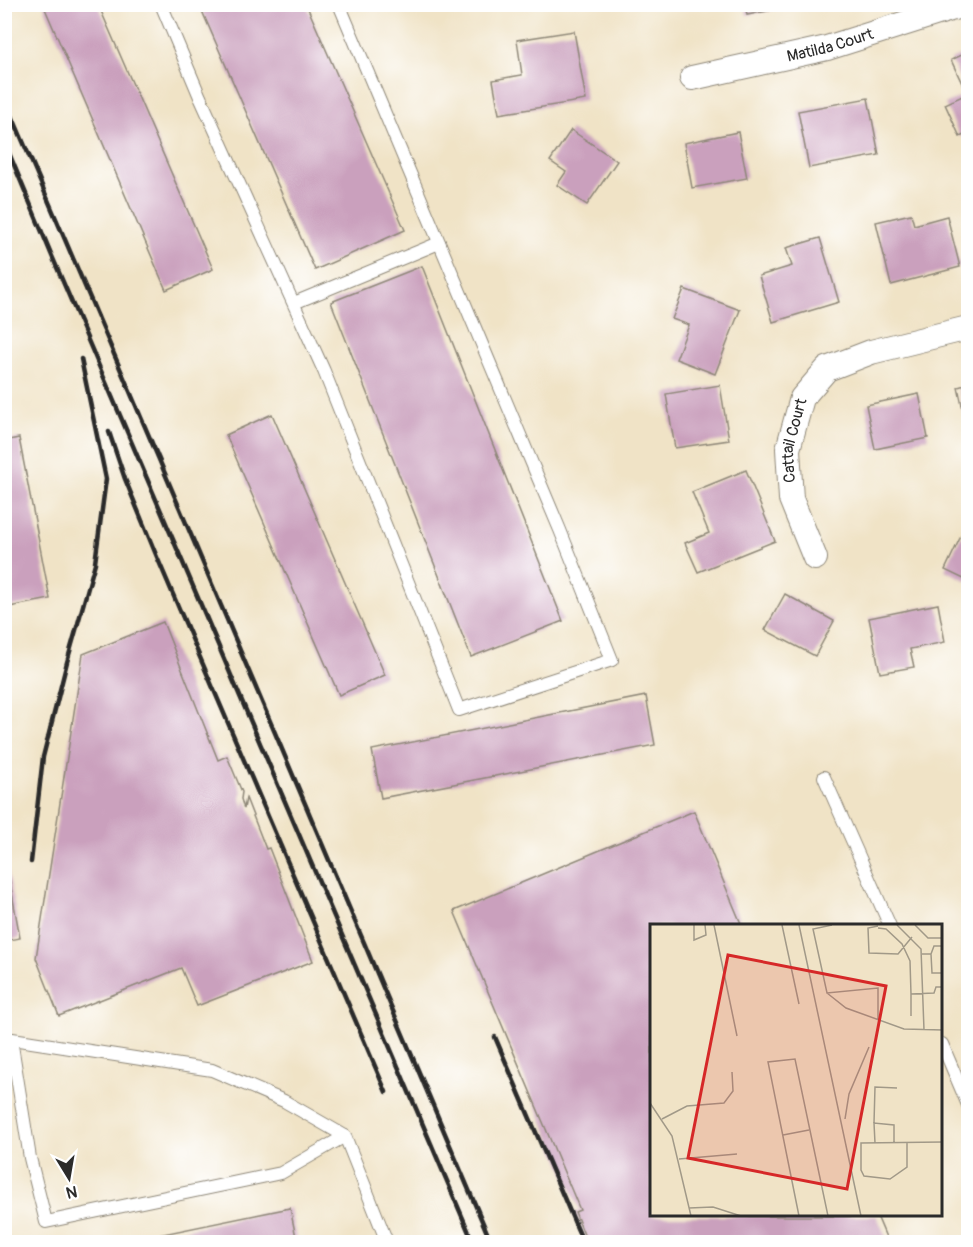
<svg xmlns="http://www.w3.org/2000/svg" width="973" height="1247" font-family="Pangolin,sans-serif">
	<style>
		.building { fill: #caa0bd }
		.lines { fill: none; stroke-linecap: round; stroke-linejoin: round }
		.lane-casing { stroke: #8e8778; stroke-width: 14 }
		.street-casing { stroke: #8e8778; stroke-width: 26 }
		.lane { stroke: #fff; stroke-width: 12 }
		.street { stroke: #fff; stroke-width: 24 }
		.rail { stroke: #2b2b2b; stroke-width: 4.5 }
		.labels { text-anchor: middle; dominant-baseline: central; stroke-width: 6; stroke-linejoin: round; paint-order: stroke }
		.street-label { font-size: 16px; fill: #2b2b2b; stroke: #fff }
		.inset-road { fill: none; stroke: #a19988; stroke-width: 1.5 }
		.view { fill: #d62828; fill-opacity: 0.15; stroke: #d62828; stroke-width: 3 }
		.inset-edge { fill: none; stroke: #2b2b2b; stroke-width: 3 }
	</style>
	<rect width="100%" height="100%" fill="#fff"/>
	<filter id="ink" filterUnits="userSpaceOnUse"><feTurbulence type="fractalNoise" baseFrequency=".0167" numOctaves="2"/><feDisplacementMap in="SourceGraphic" scale="12" xChannelSelector="R" yChannelSelector="G"/><feConvolveMatrix kernelMatrix="1 2 1 2 8 2 1 2 1" color-interpolation-filters="sRGB"/></filter>
	<filter id="wash" filterUnits="userSpaceOnUse"><feTurbulence type="fractalNoise" baseFrequency=".008" numOctaves="4" result="noise"/><feDisplacementMap in="SourceGraphic" scale="24" xChannelSelector="R" yChannelSelector="G"/><feGaussianBlur stdDeviation="1.35" result="paint"/><feColorMatrix in="noise" values="0 0 0 0 0 0 0 0 0 0 0 0 0 0 0 0 0 1.4 0 .05"/><feComposite in="paint" operator="in"/></filter>
	<g filter="url(#wash)">
		<rect width="100%" height="100%" fill="#f0e3c6"/>
		<g id="blocks">
			<g class="building">
				<path d="M43,4H98L213,269L166,290Z"/>
				<path d="M199,4H306L405,230L315,270Z"/>
				<path d="M745,4H793V6L747,15Z"/>
				<path d="M574,31L586,100L499,114L493,80L522,75L517,40Z"/>
				<path d="M968,52V133L960,137L945,104L967,94L951,60Z"/>
				<path d="M868,98L879,155L809,168L798,111Z"/>
				<path d="M571,130L617,161L587,205L557,185L566,172L550,161Z"/>
				<path d="M738,132L747,178L692,188L684,143Z"/>
				<path d="M911,214L914,225L947,216L960,267L891,285L876,222Z"/>
				<path d="M820,238L839,302L773,322L759,276L792,266L786,248Z"/>
				<path d="M422,266L563,621L471,657L331,302Z"/>
				<path d="M684,289L740,310L715,374L676,359L689,325L672,319Z"/>
				<path d="M968,384V424H966L958,387Z"/>
				<path d="M720,385L729,440L675,448L666,394Z"/>
				<path d="M919,394L928,438L875,449L866,405Z"/>
				<path d="M272,414L385,675L339,695L226,435Z"/>
				<path d="M19,438L50,599L4,608V441Z"/>
				<path d="M746,470L775,541L698,572L685,543L709,533L692,492Z"/>
				<path d="M961,536L968,540V581L945,570Z"/>
				<path d="M785,594L834,621L815,656L765,630Z"/>
				<path d="M938,604L945,642L910,649L914,667L880,673L869,618Z"/>
				<path d="M163,622L218,760L227,756L242,792L241,799L244,809L246,798L266,849L269,848L313,961L197,1006L181,968L59,1016L36,958L83,654Z"/>
				<path d="M646,696L655,745L381,798L372,750Z"/>
				<path d="M694,811L742,926H652V1216H877L888,1242H587L575,1212L580,1210L454,911Z"/>
				<path d="M4,860H6L20,938L4,941Z"/>
				<path d="M290,1208L297,1242H129V1241Z"/>
			</g>
		</g>
	</g>
	<g filter="url(#ink)">
		<use href="#blocks" fill-opacity="0" stroke="#8e8778" stroke-width="1.5"/>
		<g class="lines">
			<defs>
				<g id="lane">
					<path d="M161,4L200,97L324,371L459,710L612,660L560,530L339,4"/>
					<path d="M294,303L439,243"/>
					<path d="M824,777L890,926"/>
					<path d="M6,1038L212,1070L284,1101L345,1136"/>
					<path d="M11,1039L30,1158L46,1222L281,1173L345,1136L387,1242"/>
					<path d="M942,1044L968,1105"/>
				</g>
				<g id="street">
					<path id="s1" d="M692,78L827,48L966,4"/>
					<path id="s2" d="M815,558L791,499L788,449L802,398L827,369L871,352L968,328"/>
				</g>
			</defs>
			<use href="#lane" class="lane-casing"/>
			<use href="#street" class="street-casing"/>
			<use href="#lane" class="lane"/>
			<use href="#street" class="street"/>
			<g class="rail">
				<path d="M4,97C168,478 329,861 491,1242"/>
				<path d="M4,141L52,256L473,1242"/>
				<path d="M109,432L125,479L157,557L386,1092"/>
				<path d="M31,862L43,757L67,662L95,563L106,479L81,359"/>
				<path d="M495,1037L583,1242"/>
			</g>
		</g>
	</g>
	<g class="labels">
		<g class="street-label">
			<text stroke="none"><textPath href="#s1" startOffset="142">Matilda Court</textPath></text>
			<text stroke="none"><textPath href="#s2" startOffset="123">Cattail Court</textPath></text>
		</g>
	</g>
	<g transform="translate(650 924)">
		<rect width="292" height="292" fill="#f0e3c6"/>
		<path class="inset-road" d="M44,1V16L56,11L55,1M64,1L87,112M132,1L149,80M149,1L211,292M182,1L163,5L177,69L228,64V95M247,1L271,25L274,106M265,1L278,14H293M228,2L218,4L219,29L248,30L262,13M228,4L236,5L252,20L260,37L261,70L284,69L286,63H293M272,30H281L284,22H293M281,30L282,49H293M177,69L196,84L254,105L293,106M261,70V92M0,179L22,212L41,292M12,195L37,182L74,179L83,167L82,148M195,195L199,170L219,123M224,199L225,163L247,164M133,211L159,206M257,218V243L240,255L214,252L211,246V219L293,218M225,219L224,199L244,201V219M29,235L87,230M39,284L63,283L91,292M149,292L118,138L145,135L178,292"/>
		<path class="view" d="M78,31L236,62L197,265L38,234Z"/>
		<rect width="292" height="292" class="inset-edge"/>
	</g>
	<rect width="973" height="1247" fill="none" stroke="#fff" stroke-width="24"/>
	<g transform="translate(69 1178) rotate(169)" stroke="#ffffff" stroke-width="4.5" paint-order="stroke">
	<path d="M0-4.5L10 22L0 15L-10 22Z" fill="#2b2b2b"/>
	<text y="-9" font-size="16" font-weight="bold" text-anchor="middle" fill="#2b2b2b">N</text>
	</g>
</svg>
